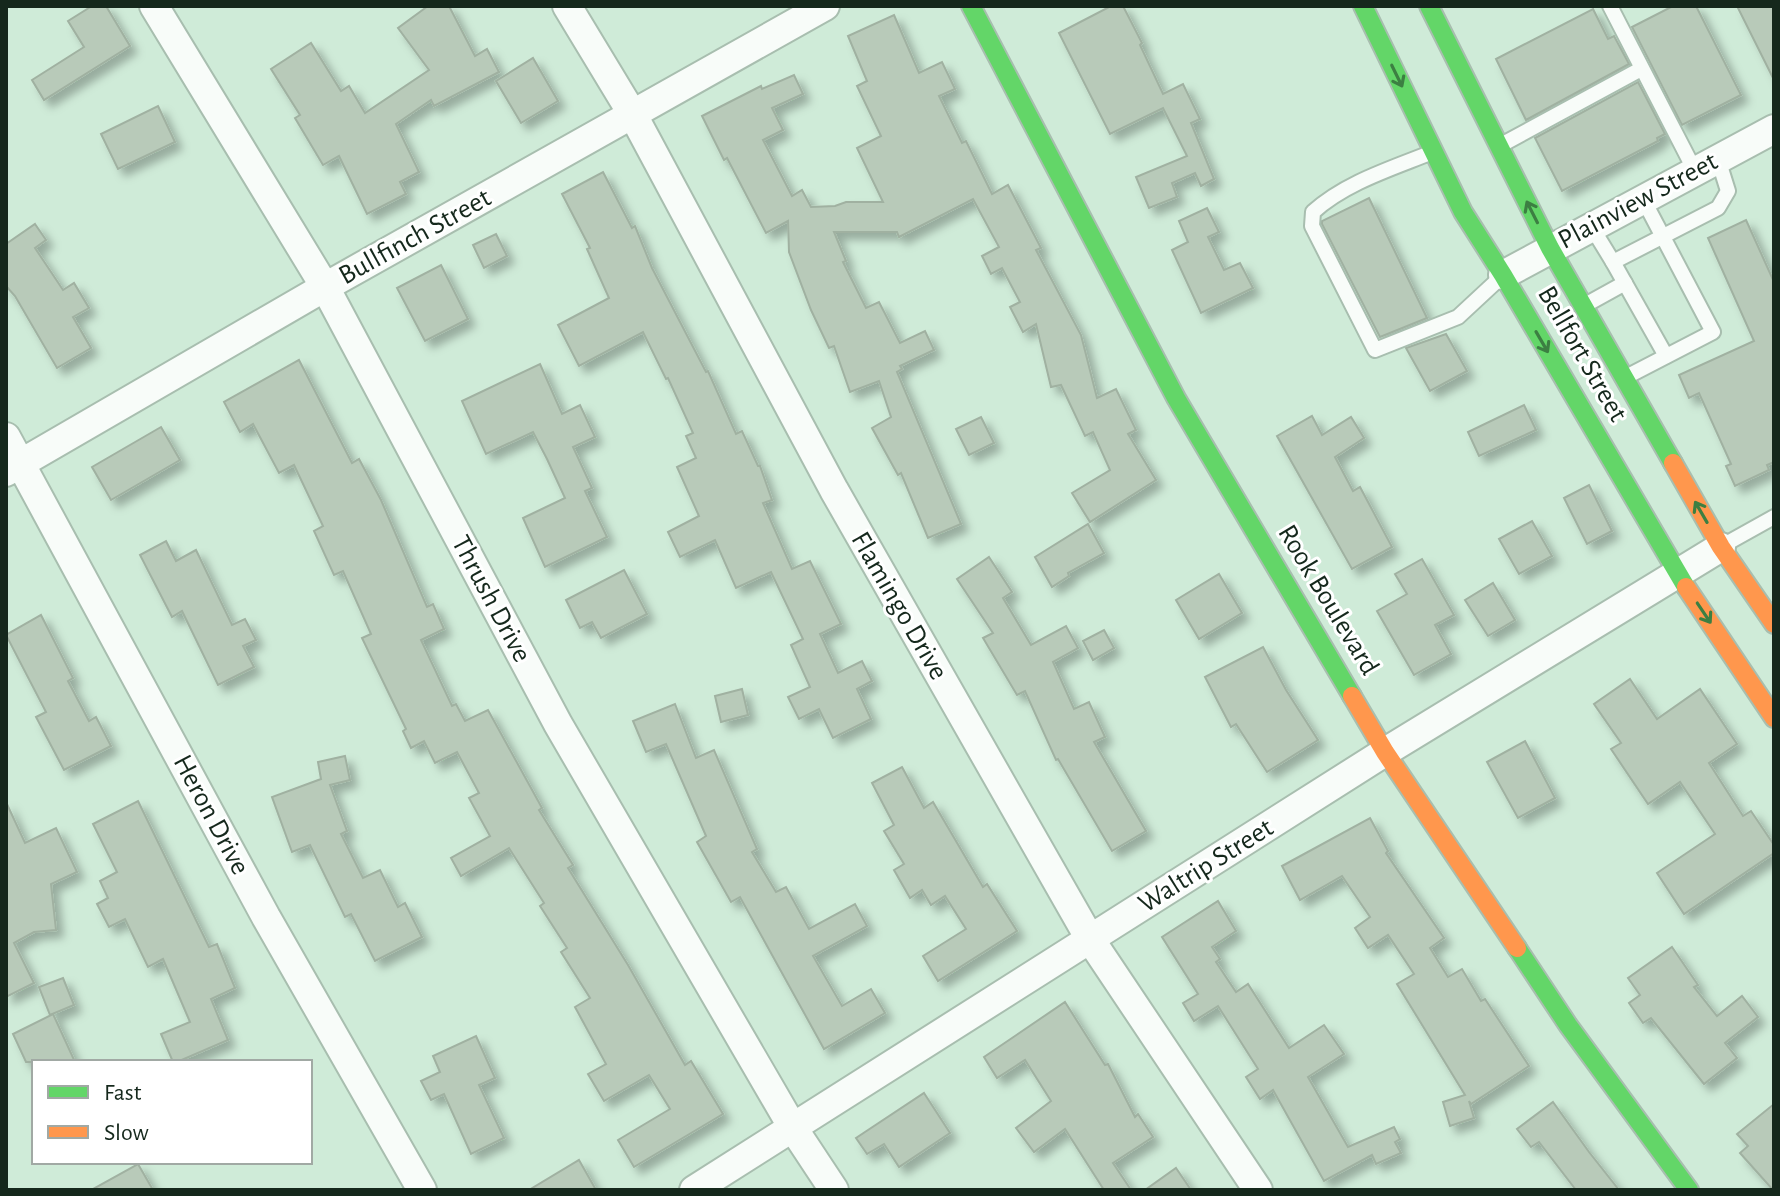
<svg xmlns="http://www.w3.org/2000/svg" width="1780" height="1196" font-family="'Alegreya Sans',sans-serif">
	<style>
		.building { fill: #b8cab9; stroke: #a0b1a1; stroke-width: 2; filter: url(#shadow) }
		.lines { fill: none; stroke-linecap: round; stroke-linejoin: round }
		.lane-casing { stroke: #a8beaf; stroke-width: 18 }
		.street-casing { stroke: #a8beaf; stroke-width: 32 }
		.fast-casing { stroke: #a8beaf; stroke-width: 22 }
		.slow-casing { stroke: #a8beaf; stroke-width: 22 }
		.lane { stroke: #f8fcf9; stroke-width: 14 }
		.street { stroke: #f8fcf9; stroke-width: 28 }
		.fast { stroke: #63d668; stroke-width: 18 }
		.slow { stroke: #ff974d; stroke-width: 18 }
		.oneway { stroke: #3c7f42 }
		.labels { text-anchor: middle; dominant-baseline: central; stroke-width: 6; stroke-linejoin: round; paint-order: stroke }
		.street-label { font-size: 28px; fill: #15281c; stroke: #fff }
	</style>
	<defs>
		<filter id="shadow"><feDropShadow dx="7" dy="7" stdDeviation="4" flood-color="#0004"/></filter>
	</defs>
	<rect width="100%" height="100%" fill="#cfebd8"/>
	<g class="building">
		<path d="M92,6H106L130,46L44,100L32,80L84,47L68,21Z"/>
		<path d="M428,6H449L475,56L487,49L499,72L434,106L431,100L396,124L419,172L400,182L406,194L367,214L339,156L323,165L295,118L300,115L271,69L311,43L341,91L349,86L365,113L429,70L398,28Z"/>
		<path d="M1111,6H1123L1142,43L1140,45L1163,94L1183,84L1200,119L1191,123L1214,179L1201,186L1195,173L1172,183L1177,197L1149,208L1136,177L1187,156L1163,108L1110,134L1059,33Z"/>
		<path d="M1673,6H1696L1741,95L1682,125L1632,27Z"/>
		<path d="M1737,6H1774V80Z"/>
		<path d="M1593,9L1608,39L1614,36L1629,64L1526,120L1496,59Z"/>
		<path d="M894,15L919,73L942,62L955,89L939,96L962,143L966,141L992,194L1008,185L1041,248L1036,250L1081,335L1097,398L1116,389L1136,430L1128,434L1156,480L1090,522L1072,493L1110,470L1093,432L1085,436L1061,385L1051,387L1036,324L1023,332L1010,307L1020,302L1002,268L991,274L982,256L999,247L973,199L899,237L897,232H834L846,261L843,262L866,308L879,302L900,343L925,331L934,350L900,366L902,369L897,372L961,524L928,538L901,473L898,475L872,428L891,417L879,381L850,392L834,346L829,348L811,310L789,252L788,221L766,233L727,158L724,160L702,116L761,86L762,89L794,75L803,94L772,108L783,130L763,140L792,196L802,190L811,207L835,206L846,202H883L857,148L881,136L857,86L867,81L848,36Z"/>
		<path d="M533,58L558,101L521,123L496,81Z"/>
		<path d="M1638,82L1665,134L1657,138L1658,141L1562,191L1535,138Z"/>
		<path d="M158,106L175,142L118,169L101,134Z"/>
		<path d="M603,172L632,228L635,226L652,268L706,372L708,371L736,434L742,431L758,466H760L772,500L763,503L792,569L810,561L841,624L820,634L838,673L862,661L872,681L857,689L871,719L833,738L819,709L799,719L788,697L810,687L791,645L803,639L771,572L736,588L715,540L680,557L668,532L699,516L677,467L696,458L686,436L693,433L668,378L666,379L643,332L579,366L558,325L609,298L587,249L590,248L562,194Z"/>
		<path d="M1369,198L1427,318L1380,337L1322,224V221Z"/>
		<path d="M1207,208L1219,232L1208,237L1224,270L1240,263L1253,288L1201,313L1172,250L1188,242L1179,221Z"/>
		<path d="M1746,220L1774,282V462L1767,465L1769,470L1735,486L1726,466L1731,464L1699,393L1689,398L1679,375L1754,341L1708,238Z"/>
		<path d="M35,224L46,240L35,248L63,290L74,283L89,308L73,317L91,348L57,368L15,296L6,286V244Z"/>
		<path d="M496,234L507,256L484,268L473,245Z"/>
		<path d="M441,265L468,319L425,341L397,288Z"/>
		<path d="M1446,334L1467,371L1430,391L1406,348Z"/>
		<path d="M299,360L352,463L359,459L381,500L427,607L433,604L444,629L421,640L452,706L456,704L465,721L488,710L542,808L539,810L573,865L568,868L628,965L685,1065L691,1061L723,1114L634,1167L618,1140L670,1109L649,1075L604,1101L588,1074L606,1064L575,1007L590,998L561,952L567,948L540,906L544,903L509,848L461,876L451,858L490,836L469,798L479,793L457,752L435,763L424,741L411,748L403,731L406,729L362,638L371,634L343,571L334,575L314,531L323,526L294,465L279,473L253,424L240,432L224,402Z"/>
		<path d="M540,364L562,414L580,405L595,437L573,447L592,488L585,491L607,537L545,567L523,518L565,498L547,459L533,432L486,454L462,401Z"/>
		<path d="M1524,405L1536,430L1479,456L1468,432Z"/>
		<path d="M1312,416L1322,435L1351,417L1364,438L1335,457L1353,491L1360,487L1392,547L1352,569L1277,436Z"/>
		<path d="M981,417L994,443L969,455L956,429Z"/>
		<path d="M161,427L180,460L111,500L92,467Z"/>
		<path d="M1589,485L1612,531L1587,544L1564,498Z"/>
		<path d="M1532,521L1552,556L1519,574L1499,539Z"/>
		<path d="M1088,524L1104,553L1068,573L1069,576L1052,587L1035,557Z"/>
		<path d="M166,541L176,561L196,550L232,625L245,619L256,640L243,646L254,667L218,685L182,611L172,617L140,555Z"/>
		<path d="M989,557L1012,592L1003,598L1031,645L1066,626L1078,648L1053,662L1074,709L1089,702L1105,737L1094,742L1146,831L1112,851L1058,759L1056,760L1025,691L1017,695L983,638L993,633L957,579Z"/>
		<path d="M1422,559L1454,615L1435,625L1451,654L1414,675L1377,611L1407,594L1395,574Z"/>
		<path d="M624,570L647,614L601,638L592,622L580,628L566,600Z"/>
		<path d="M1219,574L1242,613L1199,639L1176,600Z"/>
		<path d="M1493,583L1515,620L1488,636L1465,600Z"/>
		<path d="M41,615L73,678L68,681L89,721L96,717L111,746L64,770L36,717L46,712L6,635Z"/>
		<path d="M1104,630L1114,648L1093,660L1083,641Z"/>
		<path d="M1263,647L1286,690L1318,740L1267,772L1236,724L1231,727L1205,677Z"/>
		<path d="M1630,679L1657,719L1700,689L1737,744L1709,763L1743,816L1751,811L1774,845V853L1684,914L1657,873L1715,834L1680,782L1648,804L1611,749L1621,743L1594,704Z"/>
		<path d="M742,689L748,715L721,722L715,696Z"/>
		<path d="M675,704L696,758L714,750L757,849L752,852L776,892L786,887L809,929L855,904L867,926L813,956L842,1006L871,989L885,1013L824,1049L740,897L731,902L697,842L706,836L666,744L646,752L633,721Z"/>
		<path d="M1525,741L1555,798L1518,818L1487,762Z"/>
		<path d="M345,756L350,780L330,785L347,831L341,834L363,878L380,870L398,907L405,903L422,937L375,961L351,914L345,917L310,845L292,852L272,797L321,779L318,762Z"/>
		<path d="M902,767L924,808L933,802L983,887L987,884L1017,931L938,981L923,956L966,929L945,896L931,905L922,890L910,898L894,870L904,864L884,831L894,825L872,783Z"/>
		<path d="M138,801L209,947L217,944L235,988L211,999L228,1040L177,1062H173L161,1034L190,1022L163,959L148,967L125,919L109,927L97,904L108,898L100,881L117,872L93,824Z"/>
		<path d="M6,802L25,843L56,828L77,872L51,884L56,930L34,932L14,943L34,983L6,997Z"/>
		<path d="M1370,818L1388,851L1386,853L1444,938L1430,948L1448,977L1462,969L1481,1001L1485,999L1529,1066L1471,1104L1469,1101L1474,1118L1450,1126L1443,1102L1465,1095L1397,984L1414,974L1388,935L1368,948L1355,928L1370,917L1342,876L1300,900L1282,866Z"/>
		<path d="M1218,901L1236,931L1212,947L1220,959L1216,962L1236,992L1248,984L1289,1048L1324,1025L1344,1054L1308,1077L1348,1147L1394,1127L1400,1139L1395,1142L1401,1153L1376,1164L1372,1155L1324,1181L1273,1090L1260,1099L1246,1077L1258,1069L1218,1006L1194,1021L1183,1003L1198,994L1162,937Z"/>
		<path d="M1672,947L1698,985L1694,987L1717,1016L1742,996L1758,1017L1725,1043L1737,1058L1704,1084L1651,1018L1643,1023L1629,1003L1640,995L1628,978Z"/>
		<path d="M63,978L74,1005L50,1015L39,987Z"/>
		<path d="M1065,1002L1105,1065L1108,1064L1135,1117L1138,1114L1153,1137L1113,1163L1131,1190H1104L1065,1129L1034,1152L1016,1128L1051,1101L1025,1060L997,1078L984,1057Z"/>
		<path d="M53,1014L75,1062H26L13,1034Z"/>
		<path d="M476,1036L495,1078L479,1085L504,1138L471,1154L444,1094L431,1100L421,1081L440,1072L433,1056Z"/>
		<path d="M924,1093L950,1133L899,1167L884,1144L867,1154L856,1138Z"/>
		<path d="M1553,1102L1589,1152L1619,1190H1576L1539,1142L1531,1147L1517,1129Z"/>
		<path d="M1774,1104V1190H1773L1740,1153L1748,1146L1737,1134Z"/>
		<path d="M579,1160L596,1190H529Z"/>
		<path d="M138,1164L153,1190H91Z"/>
		<path d="M1176,1168L1191,1190H1145Z"/>
	</g>
	<g class="lines">
		<defs>
			<g id="lane">
				<path d="M1610,6L1695,171"/>
				<path d="M1501,145L1641,69"/>
				<path d="M1430,153C1390,169 1345,183 1313,212L1312,226L1375,350L1458,317L1500,278"/>
				<path d="M1591,226L1613,262"/>
				<path d="M1587,304L1625,283"/>
				<path d="M1666,356L1613,262L1718,208L1728,191L1718,159"/>
				<path d="M1628,376L1713,332L1643,199"/>
				<path d="M1722,546L1774,517"/>
			</g>
			<g id="street">
				<path d="M154,6L325,287L558,724L793,1128L834,1190"/>
				<path d="M567,6L633,115L834,490L1090,939L1258,1190"/>
				<path d="M1503,275L1774,129"/>
				<path d="M6,437L266,917L422,1190"/>
				<path d="M6,472L325,287L825,6"/>
				<path d="M694,1190L1385,752L1721,547"/>
			</g>
			<g id="fast">
				<path d="M971,6L1176,398L1352,696"/>
				<path d="M1363,6L1463,212L1503,275L1686,587"/>
				<path d="M1429,6L1550,248L1673,463"/>
				<path d="M1517,948L1568,1025L1689,1190"/>
			</g>
			<g id="slow">
				<path d="M1673,463L1721,547L1774,624"/>
				<path d="M1686,587L1774,718"/>
				<path d="M1352,696L1385,752L1517,948"/>
			</g>
		</defs>
		<use href="#lane" class="lane-casing"/>
		<use href="#street" class="street-casing"/>
		<use href="#fast" class="fast-casing"/>
		<use href="#slow" class="slow-casing"/>
		<use href="#lane" class="lane"/>
		<use href="#street" class="street"/>
		<use href="#fast" class="fast"/>
		<use href="#slow" class="slow"/>
	</g>
	<defs><path id="oneway-shaft" d="M-6 0H5M1.5-3L5.5 0L1.5 3" fill="none" stroke-width="1.6" stroke-linecap="round" stroke-linejoin="round" transform="scale(2)"/></defs>
	<g class="oneway">
		<use href="#oneway-shaft" transform="translate(1397 76) rotate(64)"/>
		<use href="#oneway-shaft" transform="translate(1532 212) rotate(-117)"/>
		<use href="#oneway-shaft" transform="translate(1542 342) rotate(60)"/>
		<use href="#oneway-shaft" transform="translate(1701 512) rotate(-120)"/>
		<use href="#oneway-shaft" transform="translate(1704 613) rotate(56)"/>
	</g>
	<g class="labels">
		<g class="street-label">
			<text transform="translate(1638 201) rotate(-28)">Plainview Street</text>
			<text transform="translate(415 237) rotate(-29)">Bullfinch Street</text>
			<text transform="translate(1582 354) rotate(60)">Bellfort Street</text>
			<text transform="translate(491 599) rotate(62)">Thrush Drive</text>
			<text transform="translate(1328 600) rotate(59)">Rook Boulevard</text>
			<text transform="translate(899 606) rotate(60)">Flamingo Drive</text>
			<text transform="translate(211 815) rotate(62)">Heron Drive</text>
			<text transform="translate(1206 866) rotate(-32)">Waltrip Street</text>
		</g>
	</g>
	<rect width="1780" height="1196" fill="none" stroke="#15281c" stroke-width="16"/>
	<rect x="32" y="1060" width="280" height="104" fill="#ffffff" stroke="#a1a9a4" stroke-width="2"/>
	<rect x="48" y="1086" width="40" height="12" fill="#63d668" stroke="#a1a9a4" stroke-width="2"/>
	<text x="104" y="1100" font-size="24" fill="#15281c">Fast</text>
	<rect x="48" y="1126" width="40" height="12" fill="#ff974d" stroke="#a1a9a4" stroke-width="2"/>
	<text x="104" y="1140" font-size="24" fill="#15281c">Slow</text>
</svg>
